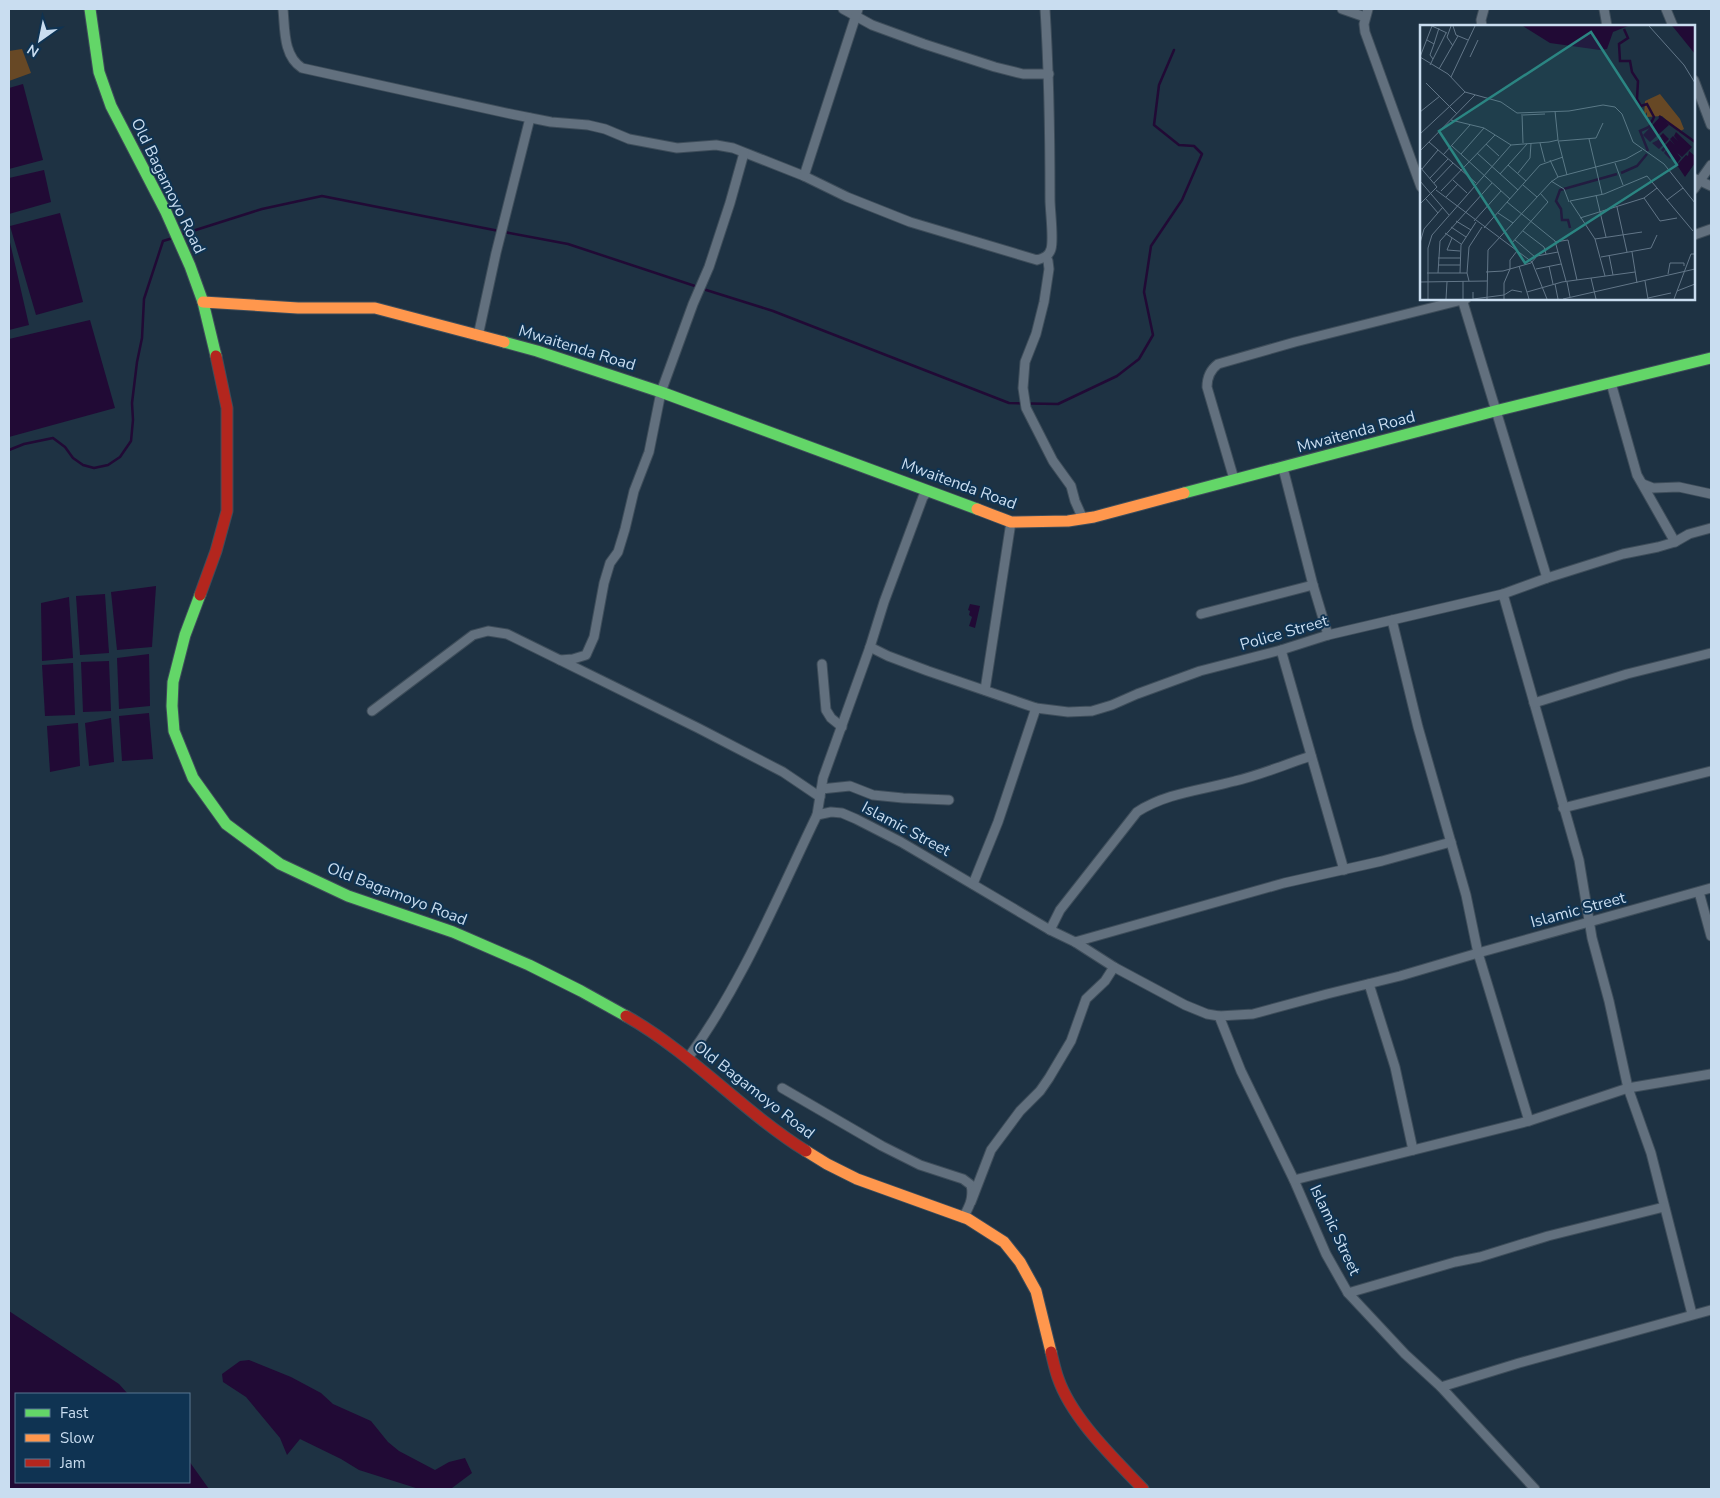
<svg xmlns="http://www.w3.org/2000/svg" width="1720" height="1498" font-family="'Nunito Sans',sans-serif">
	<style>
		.green { fill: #674825 }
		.water { fill: #210a35 }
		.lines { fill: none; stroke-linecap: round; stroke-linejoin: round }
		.stream { stroke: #210a35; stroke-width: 2.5 }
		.street-casing { stroke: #3e4d5a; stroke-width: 11 }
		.fast-casing { stroke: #3e4d5a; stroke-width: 13 }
		.slow-casing { stroke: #3e4d5a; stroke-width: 13 }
		.jam-casing { stroke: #3e4d5a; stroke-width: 13 }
		.street { stroke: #62707e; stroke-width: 9 }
		.fast { stroke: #63d668; stroke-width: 11 }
		.slow { stroke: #ff974d; stroke-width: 11 }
		.jam { stroke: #b3261e; stroke-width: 11 }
		.labels { text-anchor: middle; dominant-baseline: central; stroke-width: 4; stroke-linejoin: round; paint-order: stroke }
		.street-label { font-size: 16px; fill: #c9ddf0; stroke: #0f3352 }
		.inset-river { fill: none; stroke: #210a35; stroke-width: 2.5 }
		.inset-road { fill: none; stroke: #627688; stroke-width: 1 }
		.view { fill: #2b8582; fill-opacity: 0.15; stroke: #2b8582; stroke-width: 2.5 }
		.inset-edge { fill: none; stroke: #c9ddf0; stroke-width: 2.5 }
	</style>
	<rect width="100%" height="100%" fill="#1e3243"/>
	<path class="green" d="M22,49L31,73L9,81V51Z"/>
	<g class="water">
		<path d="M23,84L43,160L9,169V88Z"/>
		<path d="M44,170L51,202L9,214V178Z"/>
		<path d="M60,213L83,302L36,315L10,226Z"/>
		<path d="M9,238L29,325L9,330Z"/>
		<path d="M90,320L115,408L9,437V339Z"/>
		<path d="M156,586L152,647L117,650L111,592Z"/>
		<path d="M105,594L109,653L80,655L76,596Z"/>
		<path d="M69,597L73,658L42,661L41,603Z"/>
		<path d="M970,604L980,606L975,628L969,626L972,617L969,615L970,611L968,610Z"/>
		<path d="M149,654L150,706L119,709L117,658Z"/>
		<path d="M109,661L111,711L83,712L81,662Z"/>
		<path d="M73,663L75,715L45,716L42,665Z"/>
		<path d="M149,713L153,759L122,761L119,716Z"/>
		<path d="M111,718L114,762L89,766L85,723Z"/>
		<path d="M78,723L80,766L50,772L47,726Z"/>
		<path d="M9,1311L119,1384L128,1394H16V1482H189V1461L209,1489H9Z"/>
		<path d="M249,1360L291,1377L321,1393L333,1404L371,1421L388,1442L399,1451L435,1470L449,1462L465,1458L472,1473L452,1488L419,1489L359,1470L341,1459L300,1439L287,1455L280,1438L246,1397L223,1382L222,1374L240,1361Z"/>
	</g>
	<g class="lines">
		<g class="stream">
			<path d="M504,232L568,244L698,287"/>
			<path d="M180,235L262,209L322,196L499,231"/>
			<path d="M703,289L773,311L1009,403L1058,404L1117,376L1139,359L1153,335L1144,292L1151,246L1182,200L1202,154L1194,146L1179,145L1154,125L1159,85L1174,50"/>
			<path d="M9,450L24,444L53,438L65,447L73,458L83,465L94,468L108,465L120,457L131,441L133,420L132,403L137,362L142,338L144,299L163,241L173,238"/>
		</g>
		<defs>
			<g id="street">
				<path d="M283,9C285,29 283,56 302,68L511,114L551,122L588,125L605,129L629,139L677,148L716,145L733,148L804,176L847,197L910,222L1037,260C1044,258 1049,256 1051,249C1054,239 1050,211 1050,199C1050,136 1049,72 1045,9"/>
				<path d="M843,9L872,25L924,44L995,67L1023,74H1049"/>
				<path d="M1342,9L1365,17"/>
				<path d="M1368,9L1364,24L1365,32L1421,187"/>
				<path d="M1604,9L1607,26"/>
				<path d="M1666,9L1673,26"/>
				<path d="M1482,26L1481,20L1484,9"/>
				<path d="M1694,80L1711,125"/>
				<path d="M804,176L858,9"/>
				<path d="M1696,179L1711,186"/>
				<path d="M1694,189L1711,165"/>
				<path d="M1694,235L1711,229"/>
				<path d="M1046,257L1048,261L1049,269L1044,302L1036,334L1025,362L1023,388L1026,408L1053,461L1071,486L1075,501L1083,519"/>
				<path d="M1462,299L1547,578"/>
				<path d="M478,336L496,253L530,118"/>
				<path d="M1611,383L1637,475L1675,542"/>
				<path d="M1283,468L1313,585L1328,635"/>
				<path d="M1234,479L1207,387C1207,377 1210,370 1218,364L1295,342L1466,299"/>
				<path d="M1643,484L1653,488L1679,487L1711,494"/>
				<path d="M1503,594L1579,860L1592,938L1609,1001L1628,1088L1651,1153L1692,1314"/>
				<path d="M1201,614L1313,585"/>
				<path d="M1392,620L1418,727L1466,895L1478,953L1529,1121"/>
				<path d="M870,647L888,656L928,671L1036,708L1068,712L1092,711L1112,705L1137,694L1200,671L1281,650L1328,635L1503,594L1547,578L1623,554L1658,547L1675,542L1689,534L1711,528"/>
				<path d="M1281,650L1344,870"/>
				<path d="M560,660L573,659L586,655L594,637L604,583L610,563L618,552L625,529L634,491L649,452L661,392L693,304L709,267L730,203L744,153"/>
				<path d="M822,664L826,710L831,718L842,727"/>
				<path d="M985,690L1011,522"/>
				<path d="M1534,703L1627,674L1711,653"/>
				<path d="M372,711L473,635L488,631L507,634L698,728L783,772L820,797"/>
				<path d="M821,789L850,786L873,795L903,798L949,800"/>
				<path d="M1563,808L1711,771"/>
				<path d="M817,815L823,778L870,647L884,602L923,497L928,491"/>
				<path d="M973,884L998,822L1036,708"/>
				<path d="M1699,892L1711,936"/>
				<path d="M1050,930L1060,910L1137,812C1166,793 1202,790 1235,781C1261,775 1286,764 1311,756"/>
				<path d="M1075,942L1284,883L1382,861L1451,842"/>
				<path d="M1369,984L1395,1067L1413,1150"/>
				<path d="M1219,1016L1253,1014L1327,994L1400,976L1478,953L1711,888"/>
				<path d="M688,1058C742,984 777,898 817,815L831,812L842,813L856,819L901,842L1050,930L1075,942L1114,967L1185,1005L1207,1014L1219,1016L1241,1071L1294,1180L1326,1254L1348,1293L1405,1354L1441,1387L1535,1489"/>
				<path d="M782,1088L882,1146L920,1165L963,1179L971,1185C974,1198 969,1207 963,1218"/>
				<path d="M1294,1180L1529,1121L1628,1088L1711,1074"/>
				<path d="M971,1202L991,1150L1020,1111L1040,1091L1049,1078L1071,1041L1086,999L1105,981L1114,967"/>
				<path d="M1348,1293L1455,1262L1480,1257L1548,1236L1664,1207"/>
				<path d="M1441,1387L1519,1363L1711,1310"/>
			</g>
			<g id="fast">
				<path d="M90,9L99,72L111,106L166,212L190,266L203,302L216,356"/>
				<path d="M504,342L537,351L661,392L977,509"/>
				<path d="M1184,493L1495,411L1711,358"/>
				<path d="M200,595L185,635L173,682L172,706L174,731L193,778L226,824L280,864L348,896L453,932L529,965L581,991L626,1016"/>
			</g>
			<g id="slow">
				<path d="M203,302L298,308H375L504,342"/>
				<path d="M977,509L1011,522L1068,521L1094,517L1184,493"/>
				<path d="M806,1151L827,1164L857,1179L968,1219L1004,1242L1020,1262L1036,1291L1051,1352"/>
			</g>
			<g id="jam">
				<path d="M200,595L216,551L227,511V408L216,356"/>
				<path d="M626,1016C692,1053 742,1111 806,1151"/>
				<path d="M1051,1352C1053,1360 1055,1370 1058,1378C1072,1419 1114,1458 1143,1489"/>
			</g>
		</defs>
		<use href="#street" class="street-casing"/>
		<use href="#fast" class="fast-casing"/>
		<use href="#slow" class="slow-casing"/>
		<use href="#jam" class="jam-casing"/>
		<use href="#street" class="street"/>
		<use href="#fast" class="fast"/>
		<use href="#slow" class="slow"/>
		<use href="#jam" class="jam"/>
	</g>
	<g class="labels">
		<g class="street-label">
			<text transform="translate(168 186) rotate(64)">Old Bagamoyo Road</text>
			<text transform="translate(577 348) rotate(17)">Mwaitenda Road</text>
			<text transform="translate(1356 432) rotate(-15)">Mwaitenda Road</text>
			<text transform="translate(959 484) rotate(20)">Mwaitenda Road</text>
			<text transform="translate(1284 633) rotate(-16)">Police Street</text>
			<text transform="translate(906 829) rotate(28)">Islamic Street</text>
			<text transform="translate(397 894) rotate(21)">Old Bagamoyo Road</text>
			<text transform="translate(1578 910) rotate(-15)">Islamic Street</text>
			<text transform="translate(754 1090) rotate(38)">Old Bagamoyo Road</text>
			<text transform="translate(1335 1230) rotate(65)">Islamic Street</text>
		</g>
	</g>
	<g transform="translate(1420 25)">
		<rect width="275" height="275" fill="#1e3243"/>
		<path d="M240,69L260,94L264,104L259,107L242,91L227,92V87L224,91L225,76Z" fill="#674825"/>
		<path d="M103,1H208L193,7L187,24L180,25L130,18ZM252,1H275V29L254,3ZM240,92L249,100L230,117L223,110ZM256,107L272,122L262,132L257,128L261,133L256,140L252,132L250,134L244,128L248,122L243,127L241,125L250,115L255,120L250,114L253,111L258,116L254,111ZM243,108L249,114L239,124L232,118L238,115V110L245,116L240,111ZM269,126L275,131V138L265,152L257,140L266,130L268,131Z" fill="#210a35"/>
		<path class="inset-river" d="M204,4L208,13L199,19L200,36H210L212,47L218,56L217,74L221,81L227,79L234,92L229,102L220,106L228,126M239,91L275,117M201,148L217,141L227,129M150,203L148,195H142L141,184L136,176L140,165L197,149"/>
		<path class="inset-road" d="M12,1L27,8M31,1L27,12L33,21M33,1L36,10L48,15M229,1L264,40L275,58M7,15L14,19L10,30L13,34M14,19L19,3M0,32L28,49L45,67L81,77L97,88L149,86L183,80L195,82L202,89L213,117L244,139L275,178M0,32L12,1M50,32L58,15M10,40L26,8M19,44L38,11M31,52L55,1M6,58L37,89M0,87L20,71M102,89L103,118M103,90L125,89M31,95L64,103L91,120L129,117L138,115L135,86M0,109L45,67M169,114L182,169M138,115L147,150M139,116L176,113L183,98M9,117L56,158M120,118L125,137M66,119L79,131M32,121L90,174M0,126L55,70M57,128L98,165M41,129L64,103M23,130L50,100M130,135L138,152M195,138L203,160M88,140L106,156M0,142L17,162L0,179M2,144L18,125M98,148L110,133L111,118M80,149L107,119M10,153L28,134M33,155L47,168M0,156L29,190M131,156L144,164L149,177M14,158L33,138M103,160L117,172M16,165L112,237M21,166L75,110M176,170L186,212M26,172L38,159M224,173L240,196L257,193M6,174L18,188M247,175L263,163M87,177L135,216L146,256M197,182L207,227M78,188L93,198M160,193L224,173L237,163M36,196L51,205M54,196L81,166M31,202L46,212M64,203L120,140L143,132M103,206L124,222L126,229M25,208L41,219M32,213L27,225L40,226M175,214L222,207M95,215L115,232M135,217L148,215L157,255M0,218L4,204L23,182M91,219L128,177L120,168M212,227L217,258M189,230L193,250M181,232L231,223L237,210M18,233H40M112,237L127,274M18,240H40M99,241L109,274M129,241L133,259M90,244V235L97,226M116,244L141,239M66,247L83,246L111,238L117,231L138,227M7,248H47L49,256M18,248L20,216L72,158M40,248L41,220L56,197M47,248L49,222L62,202M248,249L250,238H264V241M185,251L175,214L150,176L184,169L227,151L273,206M171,253L176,274M225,256L228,274M0,257L67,256M147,257L150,272M135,259L138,274M257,266L275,259M53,267V274L84,270L92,265L102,267M107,267L142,257L215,247M228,273L251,268M8,274V223L12,210L91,120M26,274L27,257M43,274V256M67,274L68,225L131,157L138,152L206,134L222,125M84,274V258L90,244M143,274L275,244M254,274L271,229H275"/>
		<path class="view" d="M171,7L257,140L105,238L19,106Z"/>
		<rect width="275" height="275" class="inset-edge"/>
	</g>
	<rect width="1720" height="1498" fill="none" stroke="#c9ddf0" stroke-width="20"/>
	<rect x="15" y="1393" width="175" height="90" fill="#0f3352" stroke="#597791"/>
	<rect x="25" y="1409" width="25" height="8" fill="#63d668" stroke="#597791"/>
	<text x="60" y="1418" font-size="15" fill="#c9ddf0">Fast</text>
	<rect x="25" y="1434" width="25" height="8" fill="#ff974d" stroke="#597791"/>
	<text x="60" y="1443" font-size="15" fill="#c9ddf0">Slow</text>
	<rect x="25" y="1459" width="25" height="8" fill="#b3261e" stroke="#597791"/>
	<text x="60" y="1468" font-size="15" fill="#c9ddf0">Jam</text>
	<g transform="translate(40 40) rotate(213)" stroke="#0f3352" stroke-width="4" paint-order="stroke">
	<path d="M0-4L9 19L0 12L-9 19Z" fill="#c9ddf0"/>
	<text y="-8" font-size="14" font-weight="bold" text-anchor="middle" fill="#c9ddf0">N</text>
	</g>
</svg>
